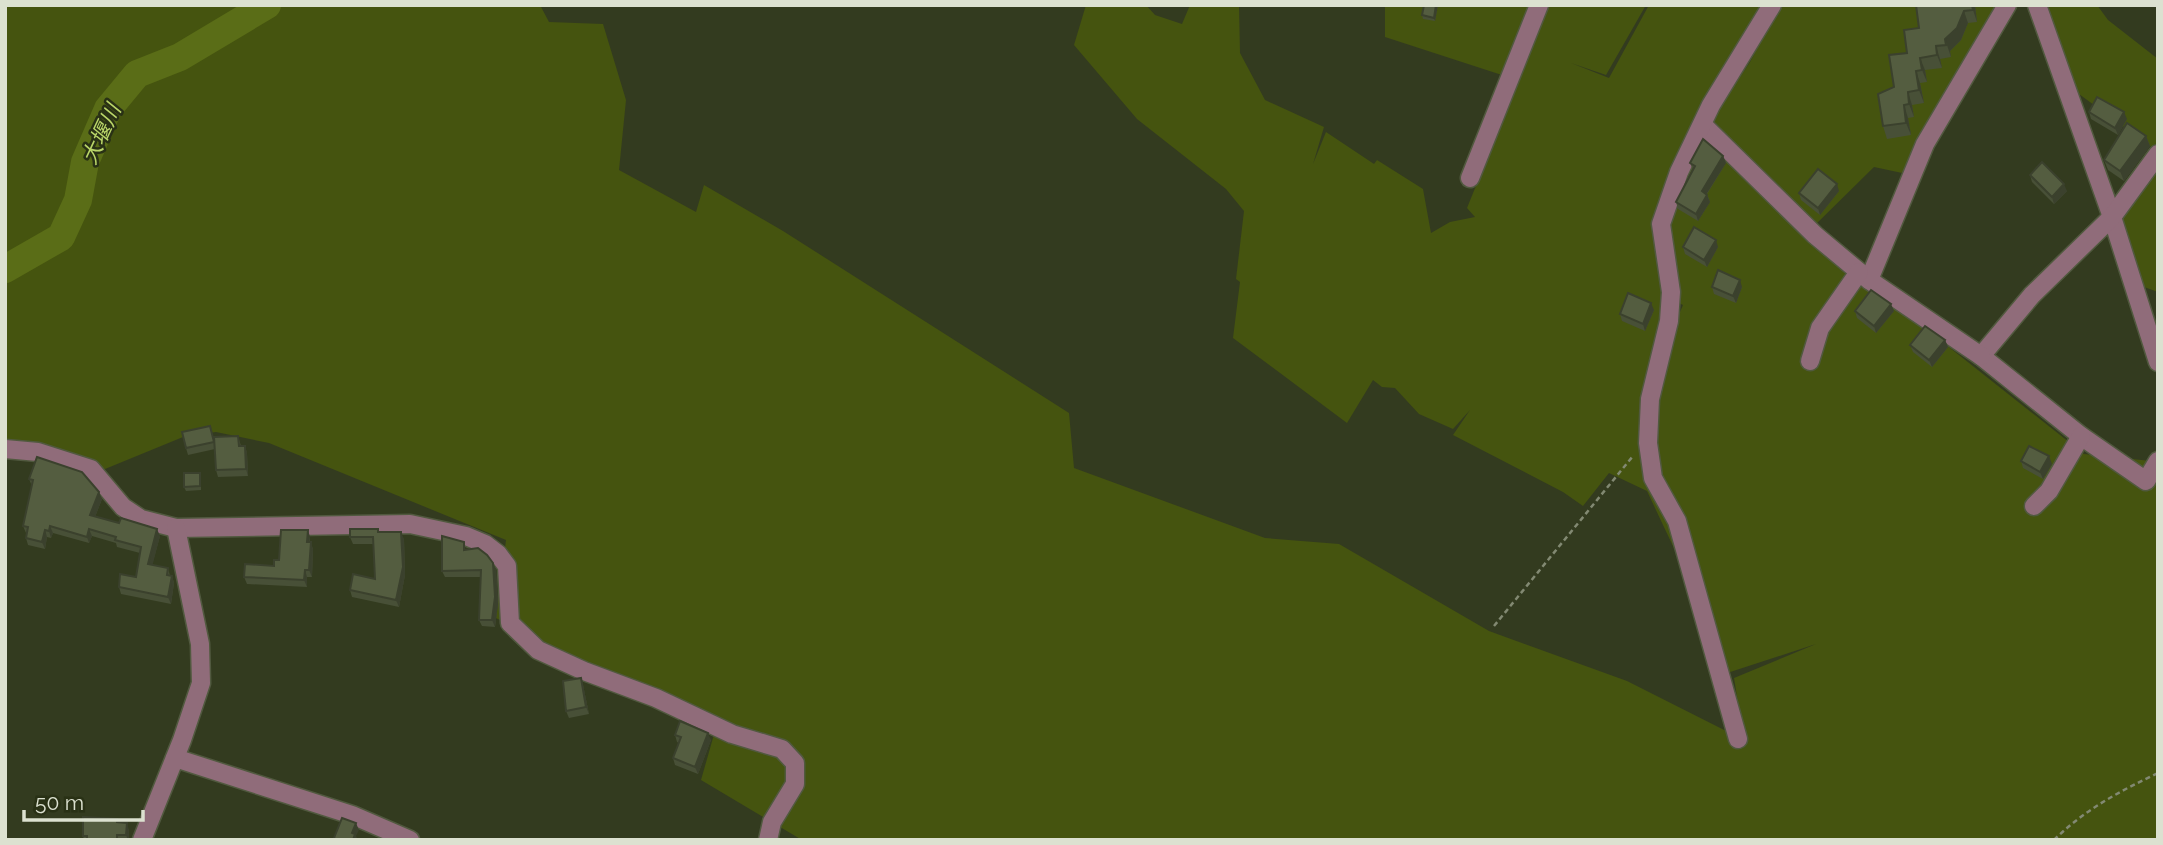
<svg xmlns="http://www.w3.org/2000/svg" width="2163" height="845" font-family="Raleway,'Noto Sans JP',sans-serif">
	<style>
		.green { fill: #45540f; fill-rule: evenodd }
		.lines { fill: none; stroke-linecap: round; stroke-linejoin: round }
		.river { stroke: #5a6d17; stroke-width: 28 }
		.minor-casing { stroke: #51593f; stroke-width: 21 }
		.path { stroke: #828972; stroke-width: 2.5; stroke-dasharray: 5 3.5; stroke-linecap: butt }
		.minor { stroke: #906c7a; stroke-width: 18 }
		.wall { fill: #485037 }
		.shaded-wall { fill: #3b412d }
		.building { fill: #545d40; stroke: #3b412d; stroke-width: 2 }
		.labels { text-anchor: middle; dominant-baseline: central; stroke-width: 5; stroke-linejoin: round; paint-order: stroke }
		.water-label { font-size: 21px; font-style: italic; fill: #bad669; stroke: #293115 }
	</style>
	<rect width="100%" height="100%" fill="#333b1f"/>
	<g class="green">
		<path d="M5,5H540L549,22L603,24L626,100L619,170L696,212L704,185L783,231L1069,413L1074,468L1265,538L1339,544L1489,631L1627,681L1744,740L1734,678L1816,644L1721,675L1708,632L1713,631L1647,491L1609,473L1583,506L1563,492L1453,435L1470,410L1453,429L1419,414L1395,388L1382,387L1373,380L1347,423L1233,338L1240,282L1236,279L1244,211L1226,189L1137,119L1074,45L1086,5H1146L1155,15L1182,24L1190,5H1239L1240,53L1265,100L1324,127L1313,164L1326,132L1374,164L1377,160L1423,189L1431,233L1450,222L1475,217L1467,208L1549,5H1646L1606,75L1571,63L1609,78L1649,5H1768L1692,135L1658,221L1669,288L1665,213L1706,128L1750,62L1780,5H1997L1907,174L1874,167L1810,230L1872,286L2084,454L2151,461L2158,454V840H802L701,780L715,731L496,618L506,540L269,443L216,432L183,437L105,469L5,451ZM1670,299L1683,305L1658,363L1655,360Z"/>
		<path d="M1385,5H1533L1508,77L1385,37Z"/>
		<path d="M2046,5H2097L2108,20L2158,59V152L2079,94Z"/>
		<path d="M2158,154V292L2144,287L2122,216Z"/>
	</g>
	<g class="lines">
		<path class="river" d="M5,269L61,237L78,200L85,162L108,109L137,74L180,57L267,5"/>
		<defs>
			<g id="minor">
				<path d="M2037,5L2112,217L2158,362"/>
				<path d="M1706,128L1815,235L1869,280"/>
				<path d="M2158,154L2112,217L2032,295L1981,356L2081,436L2146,481L2158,461"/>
				<path d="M1470,178L1539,5"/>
				<path d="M1981,356L1869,280L1925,144L2007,5"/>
				<path d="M1810,361L1820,328L1859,272"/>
				<path d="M5,449L38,452L91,469L123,507L141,519L176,528L410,524L466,536L485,544L498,554L507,566L510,623L538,650L584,671L656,698L732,734L782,749L795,763V784L772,822L768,840"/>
				<path d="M2034,506L2049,491L2081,436"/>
				<path d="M1738,739L1677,521L1653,478L1648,443L1650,399L1669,321L1671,292L1661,224L1679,172L1711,105L1772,5"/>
				<path d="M175,758L352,815L410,840"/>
				<path d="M142,840L182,740L201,683L200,644L176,528"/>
			</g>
		</defs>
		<use href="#minor" class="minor-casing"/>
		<g class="path">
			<path d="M1494,626L1633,456"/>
			<path d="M2054,840C2084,810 2120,791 2158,773"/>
		</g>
		<use href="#minor" class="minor"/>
	</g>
	<g class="wall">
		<path d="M1438,5L1435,21L1423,19L1422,15Z"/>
		<path d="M1916,5H1975L1977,22L1968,23L1961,40L1950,51L1951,57L1940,59L1942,68L1925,70L1927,82L1920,83L1924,103L1912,105L1914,117L1908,118L1911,135L1887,139L1883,126L1894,87L1907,53L1919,28Z"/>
		<path d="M2089,112L2127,119L2118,135L2091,119Z"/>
		<path d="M2146,136L2150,146L2124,181L2108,170L2104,160Z"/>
		<path d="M1723,156L1726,163L1707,194L1710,202L1698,221L1678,209L1676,202L1693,170L1690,163Z"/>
		<path d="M2030,175L2067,191L2054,204L2032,182Z"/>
		<path d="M1839,191L1820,215L1801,200L1799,193Z"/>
		<path d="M1683,247H1718L1707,267L1685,254Z"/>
		<path d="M1712,287H1742L1736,303L1714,294Z"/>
		<path d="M1654,310L1645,331L1622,321L1620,314Z"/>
		<path d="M1855,311H1894L1876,333L1857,318Z"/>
		<path d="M1945,340L1948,347L1932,367L1913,352L1910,345Z"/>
		<path d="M210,426L214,440L238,436L241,446H245L247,453L248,476L218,477L216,470L215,449L188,455L186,448Z"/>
		<path d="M2021,461L2052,464L2043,479L2023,468Z"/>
		<path d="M201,476V490L186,491L184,487Z"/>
		<path d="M29,479L102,499L95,517L160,536L152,565L168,568L170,576H172L174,583L171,604L121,594L119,587L136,577L140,553L117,547L116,543L92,536L89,543L53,533L51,538L47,537L45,549L28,545L26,538L27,533H26L23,526L32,486Z"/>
		<path d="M378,529L379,532L404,539L405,575L399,607L352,597L350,590L375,579L373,544H353L350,537Z"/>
		<path d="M310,537V542L313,549L312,577H307V587L247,584L244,577L274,566L279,560Z"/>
		<path d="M467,549L493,563L496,570L498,604L495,627L482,626L479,620L481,577H445L442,571Z"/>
		<path d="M581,678L583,685L589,714L569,718L566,711Z"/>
		<path d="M675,735L711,740L698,774L675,765L673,758L679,743L677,742Z"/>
		<path d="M117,819L118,822L129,830V840H84L83,836Z"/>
	</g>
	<g class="shaded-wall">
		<path d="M1436,5H1438L1435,21L1434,18Z"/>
		<path d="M1972,5H1975L1977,22L1973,10Z"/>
		<path d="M1964,11L1968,23L1961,40L1950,51L1951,57L1945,39Z"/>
		<path d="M1936,46L1940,59L1942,68L1937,55Z"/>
		<path d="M1920,58L1925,70L1927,82L1922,70Z"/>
		<path d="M1916,71L1920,83L1924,103L1919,90Z"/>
		<path d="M1908,92L1912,105L1914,117L1909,104Z"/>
		<path d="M1904,105L1908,118L1911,135L1906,123Z"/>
		<path d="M2124,112L2127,119L2118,135L2115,128Z"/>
		<path d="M2146,136L2150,146L2124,181L2120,171Z"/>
		<path d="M1723,156L1726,163L1704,198L1702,191Z"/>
		<path d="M1837,184L1839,191L1820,215L1818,208Z"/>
		<path d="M2064,184L2067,191L2054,204L2052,197Z"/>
		<path d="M1707,195L1710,202L1698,221L1696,214Z"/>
		<path d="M1716,240L1718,247L1707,267L1704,260Z"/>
		<path d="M1740,280L1742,287L1736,303L1733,296Z"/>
		<path d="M1651,303L1654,310L1645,331L1643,324Z"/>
		<path d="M1891,304L1894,311L1876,333L1874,326Z"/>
		<path d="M1945,340L1948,347L1932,367L1929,360Z"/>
		<path d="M245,446L247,453L248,476L246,469Z"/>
		<path d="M2049,456L2052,464L2043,479L2040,472Z"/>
		<path d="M99,492L102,499L93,522L90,515Z"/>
		<path d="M50,526L53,533L51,538L49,531Z"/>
		<path d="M89,529L92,536L89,543L87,537Z"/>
		<path d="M157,529L160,536L151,571L148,564Z"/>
		<path d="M45,530L47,537L45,549L42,542Z"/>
		<path d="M308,530L310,537L309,549L307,542Z"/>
		<path d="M401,532L404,539L405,575L399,607L396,600Z"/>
		<path d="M311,542L313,549L312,577L309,570Z"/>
		<path d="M493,563L496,570L498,604L495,627L492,620Z"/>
		<path d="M305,570L307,577V587L304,580Z"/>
		<path d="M172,576L174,583L171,604L168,597Z"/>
		<path d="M581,678L583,685L589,714L586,707Z"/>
		<path d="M708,733L711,740L698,774L695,767Z"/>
		<path d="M127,823L129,830V840H128L126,835Z"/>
		<path d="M356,823L359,830L356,836L358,840H353L352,833Z"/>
	</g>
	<g class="building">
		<path d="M1424,5H1436L1434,18L1422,15Z"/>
		<path d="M1916,5H1972L1973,10L1964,11L1957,28L1945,39L1946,45L1936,46L1937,55L1920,58L1922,70L1916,71L1919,90L1908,92L1909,104L1904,105L1906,123L1883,126L1878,94L1894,87L1889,55L1907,53L1904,30L1919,28Z"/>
		<path d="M2097,97L2124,112L2115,128L2089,112Z"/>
		<path d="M2127,123L2146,136L2120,171L2104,160Z"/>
		<path d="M1703,139L1723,156L1702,191L1707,195L1696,214L1676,202L1695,166L1690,163Z"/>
		<path d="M2042,162L2064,184L2052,197L2030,175Z"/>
		<path d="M1818,169L1837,184L1818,208L1799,193Z"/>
		<path d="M1694,227L1716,240L1704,260L1683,247Z"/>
		<path d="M1718,270L1740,280L1733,296L1712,287Z"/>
		<path d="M1871,290L1891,304L1874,326L1855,311Z"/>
		<path d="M1628,293L1651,303L1643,324L1620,314Z"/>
		<path d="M1925,326L1945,340L1929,360L1910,345Z"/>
		<path d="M210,426L214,442L186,448L182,432Z"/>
		<path d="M238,436L239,446H245L246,469L216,470L214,437Z"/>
		<path d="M2029,446L2049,456L2040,472L2021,461Z"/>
		<path d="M37,457L82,472L99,492L90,515L119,523L121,518L157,529L148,564L168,568L167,575L172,576L168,597L119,587L120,574L136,577L141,547L115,540L116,537L89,529L87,537L50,526L49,531L45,530L42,542L26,538L28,527L23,526L33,480L29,479Z"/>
		<path d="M184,473H200V486L184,487Z"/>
		<path d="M350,529H378V532H401L403,567L396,600L350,590L353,574L375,579L373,537H350Z"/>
		<path d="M281,530H308L307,542H311L309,570H305L304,580L244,577L245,564L274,566V560H279Z"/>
		<path d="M442,536L464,542V550L478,548L487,555L493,563L495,597L492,620H479L481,570L442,571Z"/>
		<path d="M581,678L586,707L566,711L563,681Z"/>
		<path d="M680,721L708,733L695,767L673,758L681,737L675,735Z"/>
		<path d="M83,817L117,819V822L127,823L126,835H117V840H87V836H83Z"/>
		<path d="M342,818L356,823L352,833L355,834L353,840H337L334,838Z"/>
	</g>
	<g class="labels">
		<g class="water-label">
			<text transform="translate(101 134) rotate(-65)">大堰川</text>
		</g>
	</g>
	<rect width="2163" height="845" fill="none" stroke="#dce1d0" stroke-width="14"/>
	<path d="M24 810v10h119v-10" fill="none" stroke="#dce1d0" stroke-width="3.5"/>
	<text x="35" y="810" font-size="21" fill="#dce1d0" stroke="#293115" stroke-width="5" paint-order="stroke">50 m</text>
</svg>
